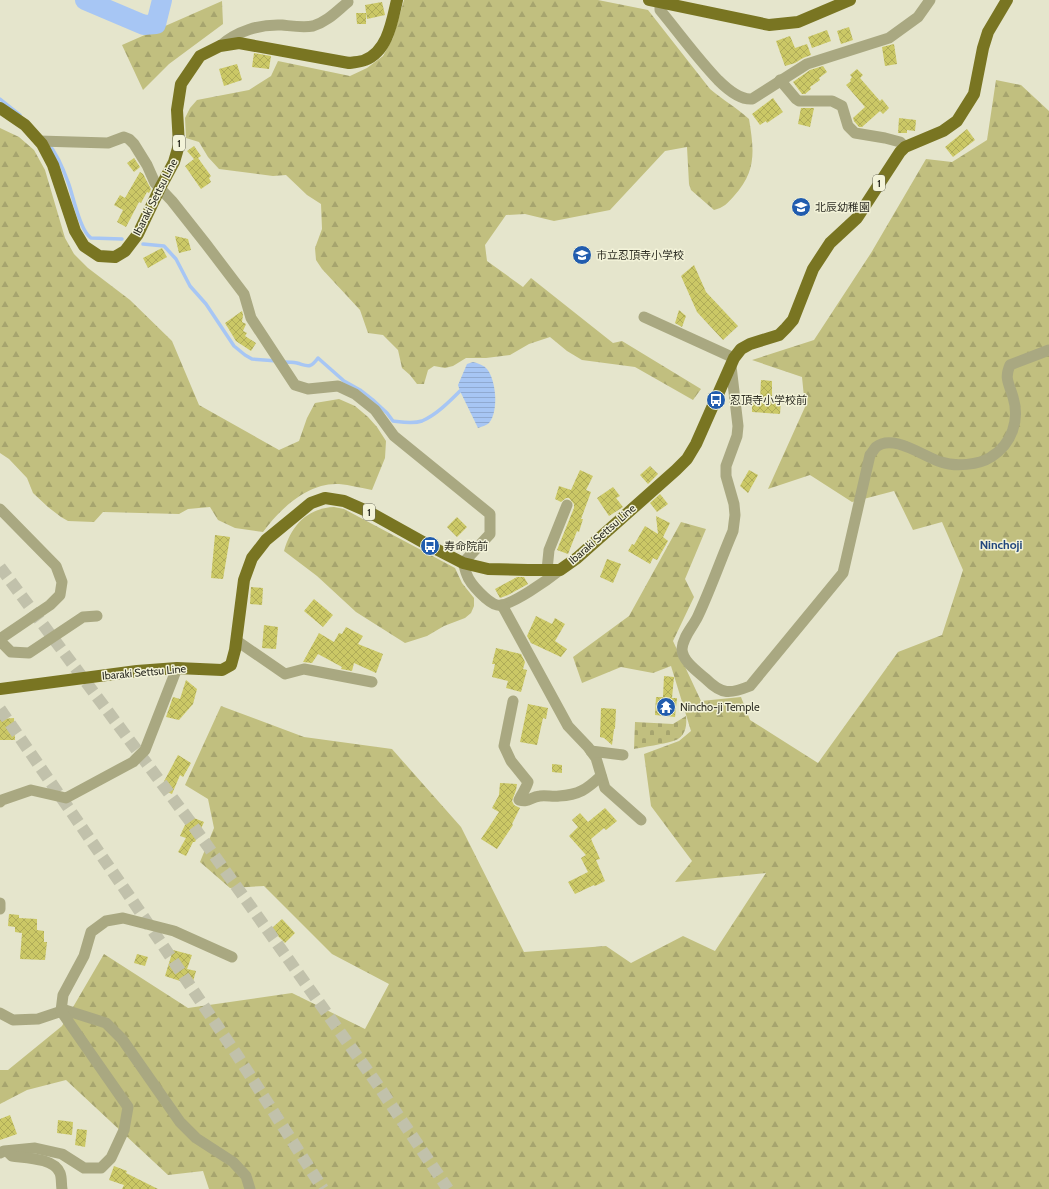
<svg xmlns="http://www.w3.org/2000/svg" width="1049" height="1189" font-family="Cabin,'Noto Sans JP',sans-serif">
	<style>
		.forest { fill: url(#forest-firs) }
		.cemetery { fill: url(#cemetery-stones) }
		.water { fill: url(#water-rules) }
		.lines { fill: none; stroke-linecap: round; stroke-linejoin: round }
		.stream { stroke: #a7c6f4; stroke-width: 3.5 }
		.river { stroke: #a7c6f4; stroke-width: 20 }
		.building { fill: url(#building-cross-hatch) }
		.highway-tunnel { stroke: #c1c1ab; stroke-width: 12; stroke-dasharray: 12 6; stroke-linecap: butt }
		.minor { stroke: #a9a881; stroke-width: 11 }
		.major { stroke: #797522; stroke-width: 12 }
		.labels { text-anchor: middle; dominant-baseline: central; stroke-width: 3; stroke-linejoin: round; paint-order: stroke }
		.shield { fill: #f3f3d9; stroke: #6a6a5b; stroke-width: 1 }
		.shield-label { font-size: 10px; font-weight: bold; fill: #2f2f25 }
		.street-label { font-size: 11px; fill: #2f2f25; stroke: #f3f3d9 }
		.poi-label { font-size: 11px; fill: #2f2f25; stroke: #f3f3d9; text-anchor: start }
		.neighbourhood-label { font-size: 12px; font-weight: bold; fill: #21477c; stroke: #f3f3d9 }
	</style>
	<defs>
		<pattern id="forest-firs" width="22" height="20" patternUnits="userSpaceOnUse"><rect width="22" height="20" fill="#c1bf7f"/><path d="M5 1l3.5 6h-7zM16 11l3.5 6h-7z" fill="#a6a46e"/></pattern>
		<pattern id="cemetery-stones" width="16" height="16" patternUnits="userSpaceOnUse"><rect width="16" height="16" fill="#c1bf7f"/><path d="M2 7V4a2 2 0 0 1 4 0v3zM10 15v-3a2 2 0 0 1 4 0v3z" fill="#a6a46e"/></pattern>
		<pattern id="water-rules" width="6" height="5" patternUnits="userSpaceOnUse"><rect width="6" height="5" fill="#a7c6f4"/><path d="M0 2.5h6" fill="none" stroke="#90aad1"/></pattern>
		<pattern id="building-cross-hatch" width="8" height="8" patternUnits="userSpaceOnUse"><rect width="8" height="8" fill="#cbc866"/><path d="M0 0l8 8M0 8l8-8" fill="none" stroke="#afac58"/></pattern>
	</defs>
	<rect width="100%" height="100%" fill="#e5e5cc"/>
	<g class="forest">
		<path d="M404,0H598L648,10L710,89C723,100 737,108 749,119C754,150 757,171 734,196C728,203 723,208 714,210L691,190L689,184L687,147L665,151L610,210L554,221L525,214L506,215L485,245L487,261L523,287L531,278L613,343L622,341L701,389L693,400L635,367L582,360L567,351L550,337L529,344L510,355L486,358H466L453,366L445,368L434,366L428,370L424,384H417L410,375L402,368L398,350L383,335L368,333L360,310L322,269L316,260L315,248L322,229L321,204L307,195L286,175L273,176L219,169L208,157L199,142L186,138L185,118L190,108L197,100L249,90L271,76L278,61L350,76L367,68L383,56L393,38Z"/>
		<path d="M222,1L223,24L169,64L143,90L122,45Z"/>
		<path d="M996,80L1021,85L1049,111V1189H209L203,1171L168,1175L66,1080L27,1090L0,1104V1070H8L62,1026L104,954L188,1008L292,993L365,1029L389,984L332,954L264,886L230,888L200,862L214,828L208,799L185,785L221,706L304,737L392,749L461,827L524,952L606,946L631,963L683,936L715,951L766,873L675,882L692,861L651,806L644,754L679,741L691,731L671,666L653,673L621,667L582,683L573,657L629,616L681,522L706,529L685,579L694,597L673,641L701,701L741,697L750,720L818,763L898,652L942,635L963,570L942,522L913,530L894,491L852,502L810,475L768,489L805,407L802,377L752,360L814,340L871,253L926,159L952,162L987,140Z"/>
		<path d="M0,128L19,137L34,150L45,170L65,238L74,254L88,268L130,300L172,341L199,405L279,450L299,441L307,418L315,403L339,399L355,406L368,417L377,427L386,441L385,458L372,490C361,488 350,485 339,484C308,482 280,509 263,532L235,528L218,520L210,507L188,509L179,514L103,512L94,522L68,521L61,517L48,507L33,493L27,478L9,459L0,453Z"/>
		<path d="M334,507L344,509L455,568L462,583L474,598V606L471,613L465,618L444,626L427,636L405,643L356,612L317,576L284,551C291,526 307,508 334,507Z"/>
	</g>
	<path class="cemetery" d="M686,716C687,724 686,734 678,739C672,743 643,747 634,749L635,722L673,724Z"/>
	<path class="water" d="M473,362C478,363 483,365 487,369C496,380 499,411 489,423C487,425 481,427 478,428L460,391L458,385L467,364Z"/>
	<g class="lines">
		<g class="stream">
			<path d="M0,99L20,115"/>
			<path d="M48,143C57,154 63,168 68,182C73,195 80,231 91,238L122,239"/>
			<path d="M143,244L164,246L176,259L190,286L206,304L234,346L245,355L252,359L277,361"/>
			<path d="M283,362C287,362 292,362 297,363C308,366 310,369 318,358L344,381L360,390L374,401L387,413L393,421C402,422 413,424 422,421C436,415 449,402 460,391"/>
		</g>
		<path class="river" d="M85,0L144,25L156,24L162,0"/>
	</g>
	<g class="building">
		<path d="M382,2L385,15L367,19L365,5Z"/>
		<path d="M356,13H366V24H357Z"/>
		<path d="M849,27L853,40L841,44L837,31Z"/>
		<path d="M827,30L831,41L812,48L808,37Z"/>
		<path d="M790,36L795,48L807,44L811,55L803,58L795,63L785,66L776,41Z"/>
		<path d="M894,44L897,64L885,66L882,47Z"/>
		<path d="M254,53L271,56L269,69L252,67Z"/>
		<path d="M237,64L242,80L224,86L219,69Z"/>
		<path d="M823,66L827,72L819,78L820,80L810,87L811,89L805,94H802L793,82L810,70Z"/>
		<path d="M857,69L863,75L860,78L880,101L882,99L889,108L883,114L880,111L862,127H859L854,121L853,118L865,107L846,85L851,81L850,80L852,77L850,75Z"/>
		<path d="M773,98L783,112L767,123L766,121L760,125L752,114Z"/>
		<path d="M801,108H814L810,127L798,124Z"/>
		<path d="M899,118L916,120L915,131L907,130V133H898Z"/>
		<path d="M967,129L975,140L953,157L945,147Z"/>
		<path d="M194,146L201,156L198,158L211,176L209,178L211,182L201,189L185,166L194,159L187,151Z"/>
		<path d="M134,158L140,167L134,172L127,163Z"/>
		<path d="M140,172L143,174L151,189L149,193L147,192L141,203L139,202L126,227L117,222L123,210L114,205L120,195L125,198Z"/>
		<path d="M175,236L188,239L191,250L179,253Z"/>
		<path d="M162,248L167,257L148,268L143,258Z"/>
		<path d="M694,265L706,292L738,326L723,340L697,312L681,276Z"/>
		<path d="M679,310L686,316L682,327L675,323Z"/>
		<path d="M242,311L243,315L242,322L246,324L243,331L247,333L245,336L256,343L251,351L236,341L225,323Z"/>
		<path d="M761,380L772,381V401H781L780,414L752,412V399L760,400Z"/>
		<path d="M650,466L658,474L648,484L640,475Z"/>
		<path d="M580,470L593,476L586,490L591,492L581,519H583L579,532L577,531L568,554L557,550L574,508V504L569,498H566L561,502L555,499L559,486L571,490Z"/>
		<path d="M749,470L758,475L748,493L740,486Z"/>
		<path d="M613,487L620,496L616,498L623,507L609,516L597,498Z"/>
		<path d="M660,494L668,504L657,512L650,503Z"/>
		<path d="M656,516L670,523L663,537L668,541L657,560L653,558L650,564L628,551L632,544L634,545L645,526L658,534Z"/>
		<path d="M457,517L467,527L457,537L447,527Z"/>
		<path d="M215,535L230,537L223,579L211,578Z"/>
		<path d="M607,559L621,564L613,583L600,577Z"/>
		<path d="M517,577H524L528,584L508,595L500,598L495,589Z"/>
		<path d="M251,587L263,588L262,605L250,604Z"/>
		<path d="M314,599L333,615L323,627L304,611Z"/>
		<path d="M536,616L552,624L555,618L565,624L555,641L567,649L561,657L531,643L527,636Z"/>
		<path d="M264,625L278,627L276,649L262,648Z"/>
		<path d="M346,627L363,636L358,644L383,654L376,673L354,663L352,671L341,669L342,667L318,654L312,663L303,662L319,633L334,642L339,633L342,634Z"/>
		<path d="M496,648L521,654L525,662L523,669L527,670L521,692L506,688L508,681L492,677L495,664H492Z"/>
		<path d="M664,676L674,677L672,698H677L675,717L655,715L656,697H663Z"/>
		<path d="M186,680L197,689L193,704L179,720L166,717L173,697L180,699Z"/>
		<path d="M528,704L548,708L546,719L543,718L537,745L520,742Z"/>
		<path d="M601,708L616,709L615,729H614L612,745L604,738L600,737Z"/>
		<path d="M14,718L15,740H0V719Z"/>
		<path d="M178,755L191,763L183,777L180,775L172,794L160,789Z"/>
		<path d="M552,764L562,765V773L552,772Z"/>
		<path d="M500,783L517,784L516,790L512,801L514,805L520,808L512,824L513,825L497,849L481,839L499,812L492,808L499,795Z"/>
		<path d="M605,808L617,821L606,830L604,828L591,839L600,859L596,860L605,881L595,886L594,885L575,894L568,882L588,872L581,858L586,855L569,836L578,827L572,820L580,813L588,822Z"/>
		<path d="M189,816L204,822L195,842H193L186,856L178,852L186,838L180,836Z"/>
		<path d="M9,914L19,915V918L37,919V930L44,931V942H47L45,960L20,959L22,933L15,932V927L8,926Z"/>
		<path d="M282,919L295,933L285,943L271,929Z"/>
		<path d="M173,950L192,955L187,969L196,971L192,985L165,976Z"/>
		<path d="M137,954L148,957L145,966L134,963Z"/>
		<path d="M10,1115L17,1134L0,1140V1119Z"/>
		<path d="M58,1120L73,1122L72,1135L57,1133Z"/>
		<path d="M77,1129L87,1130L85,1147L75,1145Z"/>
		<path d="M114,1166L127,1171L126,1173L158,1189H122L124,1185L109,1180Z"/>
	</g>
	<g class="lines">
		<g class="highway-tunnel">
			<path d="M0,567L189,820L375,1081L448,1189"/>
			<path d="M0,709L130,897L235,1052L323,1189"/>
		</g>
		<g class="minor">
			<path d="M660,2V10C679,33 697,58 718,80C726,88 740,100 752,99L807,64L889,38L918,17L930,0"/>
			<path d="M220,46C237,31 260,24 282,25C292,26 303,28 313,26C327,22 337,11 348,2"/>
			<path d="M780,80L796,99L799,101H832L842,106L848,126L855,133L885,138L900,142L905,147"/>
			<path d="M39,141L108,143L124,137L129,139L134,144L147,165L155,183L172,201L206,244L244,294L251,318L295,385L308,389L338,386L355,394L375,410L394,436L490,514V534L463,563C465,567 465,571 467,575C470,584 488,603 497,605C509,608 550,578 560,570"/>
			<path d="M644,317L734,358"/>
			<path d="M731,366L738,426L737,436L726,466V476L734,504L735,515L733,531C721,559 711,588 698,616C693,627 683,636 682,649C682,661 698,672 706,679C722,695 730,694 750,686L843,573L870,455C872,453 874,449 876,447C893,433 924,457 941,462C955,467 979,465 991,457C1012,444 1020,420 1013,397C1009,383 1004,379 1010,365L1049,350"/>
			<path d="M0,509L56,566L62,582L60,595L50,605L0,639"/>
			<path d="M547,570L549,550L567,505"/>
			<path d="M502,605L568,726L588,747L596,758L605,788L641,820"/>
			<path d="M0,641L11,652L29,653L83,617L97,616"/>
			<path d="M237,641L285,674L304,669L372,682"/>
			<path d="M513,701L504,746L511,761L528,782C526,789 522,793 519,800C529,803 530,797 540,796C546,795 553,797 559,796C579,795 587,789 601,776"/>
			<path d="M591,751L623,755"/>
			<path d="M0,802L2,800L31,790L66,798L133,762L145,750L177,668"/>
			<path d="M0,903V909"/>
			<path d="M0,1013L13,1020L38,1019L65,1010L106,1023L122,1039L180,1122L196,1138L233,1162L246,1176L250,1189"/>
			<path d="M0,1153L4,1151L35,1148L62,1154L84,1168H101L111,1158L124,1130L128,1107L61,1011L63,995L84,956L91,932L106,921L123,918L174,931L232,957"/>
			<path d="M9,1153L12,1156C26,1158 54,1158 60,1173C62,1178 61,1184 62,1189"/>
		</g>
		<g class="major">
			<path d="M649,0L769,25L798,22L850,0"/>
			<path d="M0,108L25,125L42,144L53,165L75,231L84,246L99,256L115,257L125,251L138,234L160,188L174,162L179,145L177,110L181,84L200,56L220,46L239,43L349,63C354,62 361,62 365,60C388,51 392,21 397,0"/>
			<path d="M0,689L137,671L177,668L222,670L231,665L235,650L244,580L252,558L266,540L311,503L325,498L344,501L369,512L430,546L463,563L488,569L528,570H560L577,558L676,470L687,459L696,444L734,358L741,349L750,344L779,335L786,328L793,320L813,269L830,243L857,218L900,152L905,147L943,131L957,121L974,94L983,48L988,32L1007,0"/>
		</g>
	</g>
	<defs>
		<symbol id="school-disc" viewBox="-11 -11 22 22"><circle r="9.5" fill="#215cae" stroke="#f3f3d9"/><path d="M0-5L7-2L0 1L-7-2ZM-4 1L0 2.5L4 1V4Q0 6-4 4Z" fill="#fff"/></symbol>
		<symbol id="bus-disc" viewBox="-11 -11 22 22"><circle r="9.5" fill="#215cae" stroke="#f3f3d9"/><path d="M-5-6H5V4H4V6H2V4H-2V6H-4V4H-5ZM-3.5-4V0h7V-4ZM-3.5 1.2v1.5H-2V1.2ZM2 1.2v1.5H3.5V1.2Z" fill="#fff"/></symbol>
		<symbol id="temple-disc" viewBox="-11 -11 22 22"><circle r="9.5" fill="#215cae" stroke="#f3f3d9"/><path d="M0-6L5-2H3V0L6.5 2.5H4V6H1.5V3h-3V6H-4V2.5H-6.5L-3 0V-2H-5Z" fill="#fff"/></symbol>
	</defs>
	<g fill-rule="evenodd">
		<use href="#school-disc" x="790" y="196" width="22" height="22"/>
		<use href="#school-disc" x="571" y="244" width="22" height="22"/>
		<use href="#bus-disc" x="705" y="389" width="22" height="22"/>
		<use href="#bus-disc" x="419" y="535" width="22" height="22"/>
		<use href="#temple-disc" x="655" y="696" width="22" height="22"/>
	</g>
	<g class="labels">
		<g class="shield">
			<rect x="173" y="135" width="12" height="16" rx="3"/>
			<rect x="873" y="175" width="12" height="16" rx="3"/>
			<rect x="363" y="504" width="12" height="16" rx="3"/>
		</g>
		<g class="shield-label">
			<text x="179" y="143">1</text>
			<text x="879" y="183">1</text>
			<text x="369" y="512">1</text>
		</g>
		<g class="street-label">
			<text transform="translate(155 197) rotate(-63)">Ibaraki Settsu Line</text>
			<text transform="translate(602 534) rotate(-41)">Ibaraki Settsu Line</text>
			<text transform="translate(144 672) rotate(-5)">Ibaraki Settsu Line</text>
		</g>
		<g class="poi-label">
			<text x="815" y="207">北辰幼稚園</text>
			<text x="596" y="255">市立忍頂寺小学校</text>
			<text x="730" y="400">忍頂寺小学校前</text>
			<text x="444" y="546">寿命院前</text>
			<text x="680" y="707">Nincho-ji Temple</text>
		</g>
		<g class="neighbourhood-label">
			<text x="1001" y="544">Ninchoji</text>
		</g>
	</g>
</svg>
